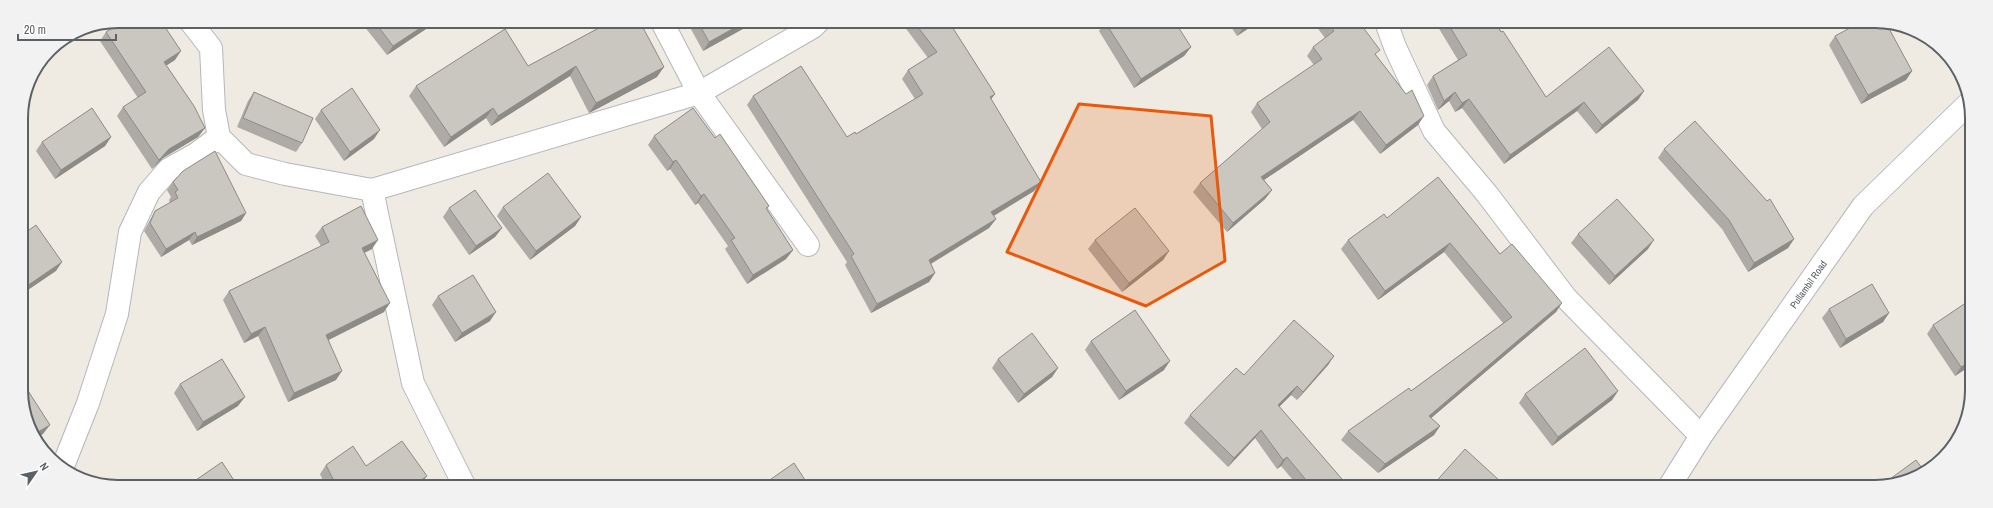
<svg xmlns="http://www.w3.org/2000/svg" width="1993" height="508" font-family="'Archivo Narrow',sans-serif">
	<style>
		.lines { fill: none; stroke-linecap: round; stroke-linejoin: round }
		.minor-casing { stroke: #b4b7bb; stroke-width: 24 }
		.minor { stroke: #fff; stroke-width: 22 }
		.wall { fill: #aeaaa5 }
		.shaded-wall { fill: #8d8b86 }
		.building { fill: #cac6c0; stroke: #8d8b86 }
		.marked { fill: #e8590c; fill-opacity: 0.2; stroke: #e8590c; stroke-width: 3; stroke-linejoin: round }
		.labels { text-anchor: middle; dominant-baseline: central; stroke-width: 3.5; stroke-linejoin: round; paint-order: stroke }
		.street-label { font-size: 10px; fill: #5b6165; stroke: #fff }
		.rim { fill: none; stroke: #5b6165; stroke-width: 2 }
	</style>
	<rect width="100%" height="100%" fill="#efebe3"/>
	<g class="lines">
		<defs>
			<g id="minor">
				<path d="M190,21L211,48L214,110L219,137L246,164L285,174L372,190L699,93L813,27L818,22"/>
				<path d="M662,22L699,93L808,245"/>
				<path d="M1386,22L1395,47L1434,131L1487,194L1566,298L1701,436"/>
				<path d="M372,190L413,383L464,485"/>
				<path d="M63,466L88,403L117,314L130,232L149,192L169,169L196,154L219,137"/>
				<path id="s1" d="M1669,487L1701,436L1863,206L1970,102"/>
			</g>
		</defs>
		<use href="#minor" class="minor-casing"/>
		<use href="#minor" class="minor"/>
	</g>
	<g class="wall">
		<path d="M360,21H438L387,55Z"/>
		<path d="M610,22L657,77L593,111L589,113L570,76L491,126L486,118L444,147L409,96L416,86L528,66Z"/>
		<path d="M687,22H752L750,25L703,51Z"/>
		<path d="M901,22H949L995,94L991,99L1034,191L994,216L996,219L989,228L931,264L935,273L929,282L871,313L845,265L847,262L747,105L753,96L847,137L856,134L915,99L902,79L908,70L928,58Z"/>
		<path d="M1105,22L1191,47L1184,56L1134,88L1099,31Z"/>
		<path d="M1228,22H1258L1237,36Z"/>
		<path d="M1313,22H1359L1376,55L1418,125L1380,154L1353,120L1264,180L1272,190L1265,199L1227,232L1193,192L1200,183L1262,129L1251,112L1257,103L1314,65L1307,56L1313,47L1325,38Z"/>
		<path d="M1435,22H1495L1546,97L1644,91L1638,100L1596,134L1577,111L1504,164L1462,108L1455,112L1449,101L1438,110L1427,85L1433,76L1458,60Z"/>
		<path d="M106,32L175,60L166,65L205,128L198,137L163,158L152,169L117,116L123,107L138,98L100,41Z"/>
		<path d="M1835,36L1912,71L1906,80L1861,104L1829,45Z"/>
		<path d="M254,92L302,143L296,152L237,127L248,101Z"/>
		<path d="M321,110L374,139L344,161L315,119Z"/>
		<path d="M654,136L715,138L769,206L767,209L793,250L786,259L747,284L725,249L728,246L698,203L695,205L670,169L667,171L648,145Z"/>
		<path d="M111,137L105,146L55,179L36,151L42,142Z"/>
		<path d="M1664,149L1794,239L1788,248L1748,272L1722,229L1658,158Z"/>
		<path d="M173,182L246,213L241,221L192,245L189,240L161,257L144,231L150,220L155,211L170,203L169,200L171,197L167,190Z"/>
		<path d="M503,207L581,217L575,226L530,260L497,216Z"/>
		<path d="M449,208L502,228L495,237L469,255L443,217Z"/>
		<path d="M1387,218L1500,254L1562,303L1556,312L1431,418L1440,426L1434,435L1378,473L1341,440L1348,431L1411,391L1503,323L1444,252L1378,300L1341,249L1348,240Z"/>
		<path d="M322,227L372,249L364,253L384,312L329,340L336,380L288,402L258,336L244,343L223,300L229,291L321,246L315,236Z"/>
		<path d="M1578,234L1648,249L1609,285L1571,243Z"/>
		<path d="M1095,240L1169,251L1163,260L1122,292L1088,249Z"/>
		<path d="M438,296L490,321L455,342L432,305Z"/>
		<path d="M1829,309L1889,313L1883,322L1840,348L1822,318Z"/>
		<path d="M1933,325L1970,366L1955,376L1927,334Z"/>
		<path d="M1091,341L1164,370L1119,400L1085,350Z"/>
		<path d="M1334,356L1328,365L1297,400L1291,395L1279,407L1348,486H1298L1281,466L1277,469L1255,438L1228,467L1184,423L1190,415L1244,375Z"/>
		<path d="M998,359L1058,368L1052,377L1018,403L992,368Z"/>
		<path d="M180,384L238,406L197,431L174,393Z"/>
		<path d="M1618,391L1612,400L1552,446L1519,403L1525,394Z"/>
		<path d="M326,465L366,466L421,485H325L320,474Z"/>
		<path d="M193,482L237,485H191Z"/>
	</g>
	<g class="shaded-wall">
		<path d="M431,21H438L387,55L393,46Z"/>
		<path d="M745,22H752L750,25L703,51L709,42Z"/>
		<path d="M1250,22H1258L1237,36L1244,27Z"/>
		<path d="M1191,47L1184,56L1134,88L1141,79Z"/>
		<path d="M181,51L175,60L158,71L164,62Z"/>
		<path d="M576,66L570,76L491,126L498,116Z"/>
		<path d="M664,67L657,77L593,111L589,113L596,103Z"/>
		<path d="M1912,71L1906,80L1861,104L1868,95Z"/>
		<path d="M1644,91L1638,100L1596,134L1602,125Z"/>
		<path d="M1455,92L1449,101L1438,110L1444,101Z"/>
		<path d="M995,94L988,103L990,97Z"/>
		<path d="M1469,99L1462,108L1455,112L1462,103Z"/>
		<path d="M1584,102L1577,111L1504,164L1510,155Z"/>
		<path d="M493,108L486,118L444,147L451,137Z"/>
		<path d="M1360,111L1353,120L1255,186L1261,177Z"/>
		<path d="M1424,116L1418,125L1380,154L1386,145Z"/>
		<path d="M205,128L198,137L163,158L152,169L159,160L169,149Z"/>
		<path d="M380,130L374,139L344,161L350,152Z"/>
		<path d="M111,137L105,146L55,179L61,170Z"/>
		<path d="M676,160L670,169L667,171L673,162Z"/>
		<path d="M1041,182L1034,191L985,221L991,212Z"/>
		<path d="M1272,190L1265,199L1227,232L1233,223Z"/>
		<path d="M704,194L698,203L695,205L701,196Z"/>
		<path d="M246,213L241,221L192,245L197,237Z"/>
		<path d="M581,217L575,226L530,260L536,251Z"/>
		<path d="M996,219L989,228L922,269L929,260Z"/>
		<path d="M502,228L495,237L469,255L476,246Z"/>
		<path d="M195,232L189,240L161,257L166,249Z"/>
		<path d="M1794,239L1788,248L1748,272L1754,263Z"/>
		<path d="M378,240L372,249L356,257L362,248Z"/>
		<path d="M1654,240L1648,249L1609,285L1615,276Z"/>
		<path d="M1450,243L1444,252L1378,300L1385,291Z"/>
		<path d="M793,250L786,259L747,284L753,275Z"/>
		<path d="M1169,251L1163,260L1122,292L1129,283Z"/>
		<path d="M62,262L56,271L22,294V290L24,288Z"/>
		<path d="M935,273L929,282L871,313L877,304Z"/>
		<path d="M390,303L384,312L320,344L326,335Z"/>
		<path d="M1562,303L1556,312L1423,425L1429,416Z"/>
		<path d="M496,312L490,321L455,342L462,333Z"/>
		<path d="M1889,313L1883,322L1840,348L1846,339Z"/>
		<path d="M265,327L258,336L244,343L251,334Z"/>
		<path d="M1334,356L1328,365L1297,400L1303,392Z"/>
		<path d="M1170,361L1164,370L1119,400L1126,391Z"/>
		<path d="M1970,362V366L1955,376L1961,367Z"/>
		<path d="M1058,368L1052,377L1018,403L1024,394Z"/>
		<path d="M342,371L336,380L288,402L294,393Z"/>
		<path d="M1297,386L1291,395L1272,414L1278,405Z"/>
		<path d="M1618,391L1612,400L1552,446L1558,437Z"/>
		<path d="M245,397L238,406L197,431L203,422Z"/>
		<path d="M50,425L43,434L38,437L36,433Z"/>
		<path d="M1440,426L1434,435L1378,473L1385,464Z"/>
		<path d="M1261,430L1255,438L1228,467L1234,458Z"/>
		<path d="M1287,457L1281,466L1277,469L1283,460Z"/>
		<path d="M427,476L420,485H414Z"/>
	</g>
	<g class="building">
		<path d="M123,21H161L181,51L164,62L194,106L205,128L169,149L159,160L123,107L146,92L106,32Z"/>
		<path d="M374,21H431L393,46Z"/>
		<path d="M610,22H640L664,67L600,101L596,103L576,66L498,116L493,108L451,137L416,86L505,29L528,66Z"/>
		<path d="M698,22H745L709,42Z"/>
		<path d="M914,22H949L995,94L990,97L1041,182L991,212L996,219L929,260L935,273L877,304L851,256L854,254L753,96L801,66L847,137L855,132L856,134L923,94L908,70L937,52Z"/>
		<path d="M1105,22H1175L1191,47L1141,79Z"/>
		<path d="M1241,22H1250L1244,27Z"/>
		<path d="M1326,22H1359L1380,50L1375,54L1406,94L1412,90L1424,116L1386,145L1360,111L1261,177L1272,190L1233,223L1200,183L1270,122L1257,103L1322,59L1313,47L1334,31Z"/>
		<path d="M1447,22H1495L1501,32L1503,31L1546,97L1609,47L1644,91L1602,125L1584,102L1510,155L1469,99L1462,103L1455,92L1444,101L1433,76L1467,55Z"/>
		<path d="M1859,23H1886L1912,71L1868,95L1835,36Z"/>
		<path d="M352,88L380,130L350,152L321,110Z"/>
		<path d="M254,92L313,118L302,143L243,118Z"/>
		<path d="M92,108L111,137L61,170L42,142Z"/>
		<path d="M693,108L715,138L720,134L769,206L766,208L793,250L753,275L731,240L735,238L704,194L701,196L676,160L673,162L654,136Z"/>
		<path d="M1695,121L1767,201L1770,199L1794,239L1754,263L1729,220L1664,149Z"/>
		<path d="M215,151L246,213L197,237L195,232L166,249L150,223L155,211L178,198L175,192L178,190L173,182L183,171Z"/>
		<path d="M548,173L581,217L536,251L503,207Z"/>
		<path d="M1438,177L1500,254L1512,244L1562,303L1429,416L1440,426L1385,464L1348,431L1409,388L1411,391L1512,317L1450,243L1385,291L1348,240L1384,214L1387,218Z"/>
		<path d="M475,190L502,228L476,246L449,208Z"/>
		<path d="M1617,199L1654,240L1615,276L1578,234Z"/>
		<path d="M361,206L378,240L362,248L390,303L326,335L342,371L294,393L265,327L251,334L229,291L329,242L322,227Z"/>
		<path d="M1135,208L1169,251L1129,283L1095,240Z"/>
		<path d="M36,225L62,262L24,288L22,285V235Z"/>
		<path d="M473,275L496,312L462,333L438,296Z"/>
		<path d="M1872,284L1889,313L1846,339L1829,309Z"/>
		<path d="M1970,300V362L1961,367L1933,325Z"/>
		<path d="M1135,310L1170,361L1126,391L1091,341Z"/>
		<path d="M1294,320L1334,356L1303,392L1297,386L1278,405L1348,486H1311L1287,457L1283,460L1261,430L1234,458L1190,415L1236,368L1244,375Z"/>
		<path d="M1032,333L1058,368L1024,394L998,359Z"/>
		<path d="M1585,348L1618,391L1558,437L1525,394Z"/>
		<path d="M222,359L245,397L203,422L180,384Z"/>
		<path d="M23,383L50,425L36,433L23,409Z"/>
		<path d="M402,441L427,476L414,485H396L394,483L390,485H336L326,465L353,446L366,466Z"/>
		<path d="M1465,449L1500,481L1495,486H1432Z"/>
		<path d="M1916,460L1925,472L1912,480L1879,487Z"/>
		<path d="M222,462L237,485H196L193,482Z"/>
		<path d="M794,463L809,486H761Z"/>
	</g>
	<path class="marked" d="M1079,104L1211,116L1225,261L1146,306L1007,252Z"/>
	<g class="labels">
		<g class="street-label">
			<text stroke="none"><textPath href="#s1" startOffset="246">Pullambil Road</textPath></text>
		</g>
	</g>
	<path d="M0 0H1993V508H0ZM118 28H1875A90 90 0 0 1 1965 118V390A90 90 0 0 1 1875 480H118A90 90 0 0 1 28 390V118A90 90 0 0 1 118 28Z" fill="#f2f2f3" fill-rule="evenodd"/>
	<path class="rim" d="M118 28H1875A90 90 0 0 1 1965 118V390A90 90 0 0 1 1875 480H118A90 90 0 0 1 28 390V118A90 90 0 0 1 118 28Z"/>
	<g transform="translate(36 472) rotate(56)" stroke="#ffffff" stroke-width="3" paint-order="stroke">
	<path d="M0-3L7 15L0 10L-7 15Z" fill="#5b6165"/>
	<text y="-6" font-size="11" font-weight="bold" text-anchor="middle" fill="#5b6165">N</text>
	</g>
	<path d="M18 34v6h98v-6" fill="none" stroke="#5b6165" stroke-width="2"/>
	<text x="24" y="34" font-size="12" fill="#5b6165" stroke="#ffffff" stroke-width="3" paint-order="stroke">20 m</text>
</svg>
